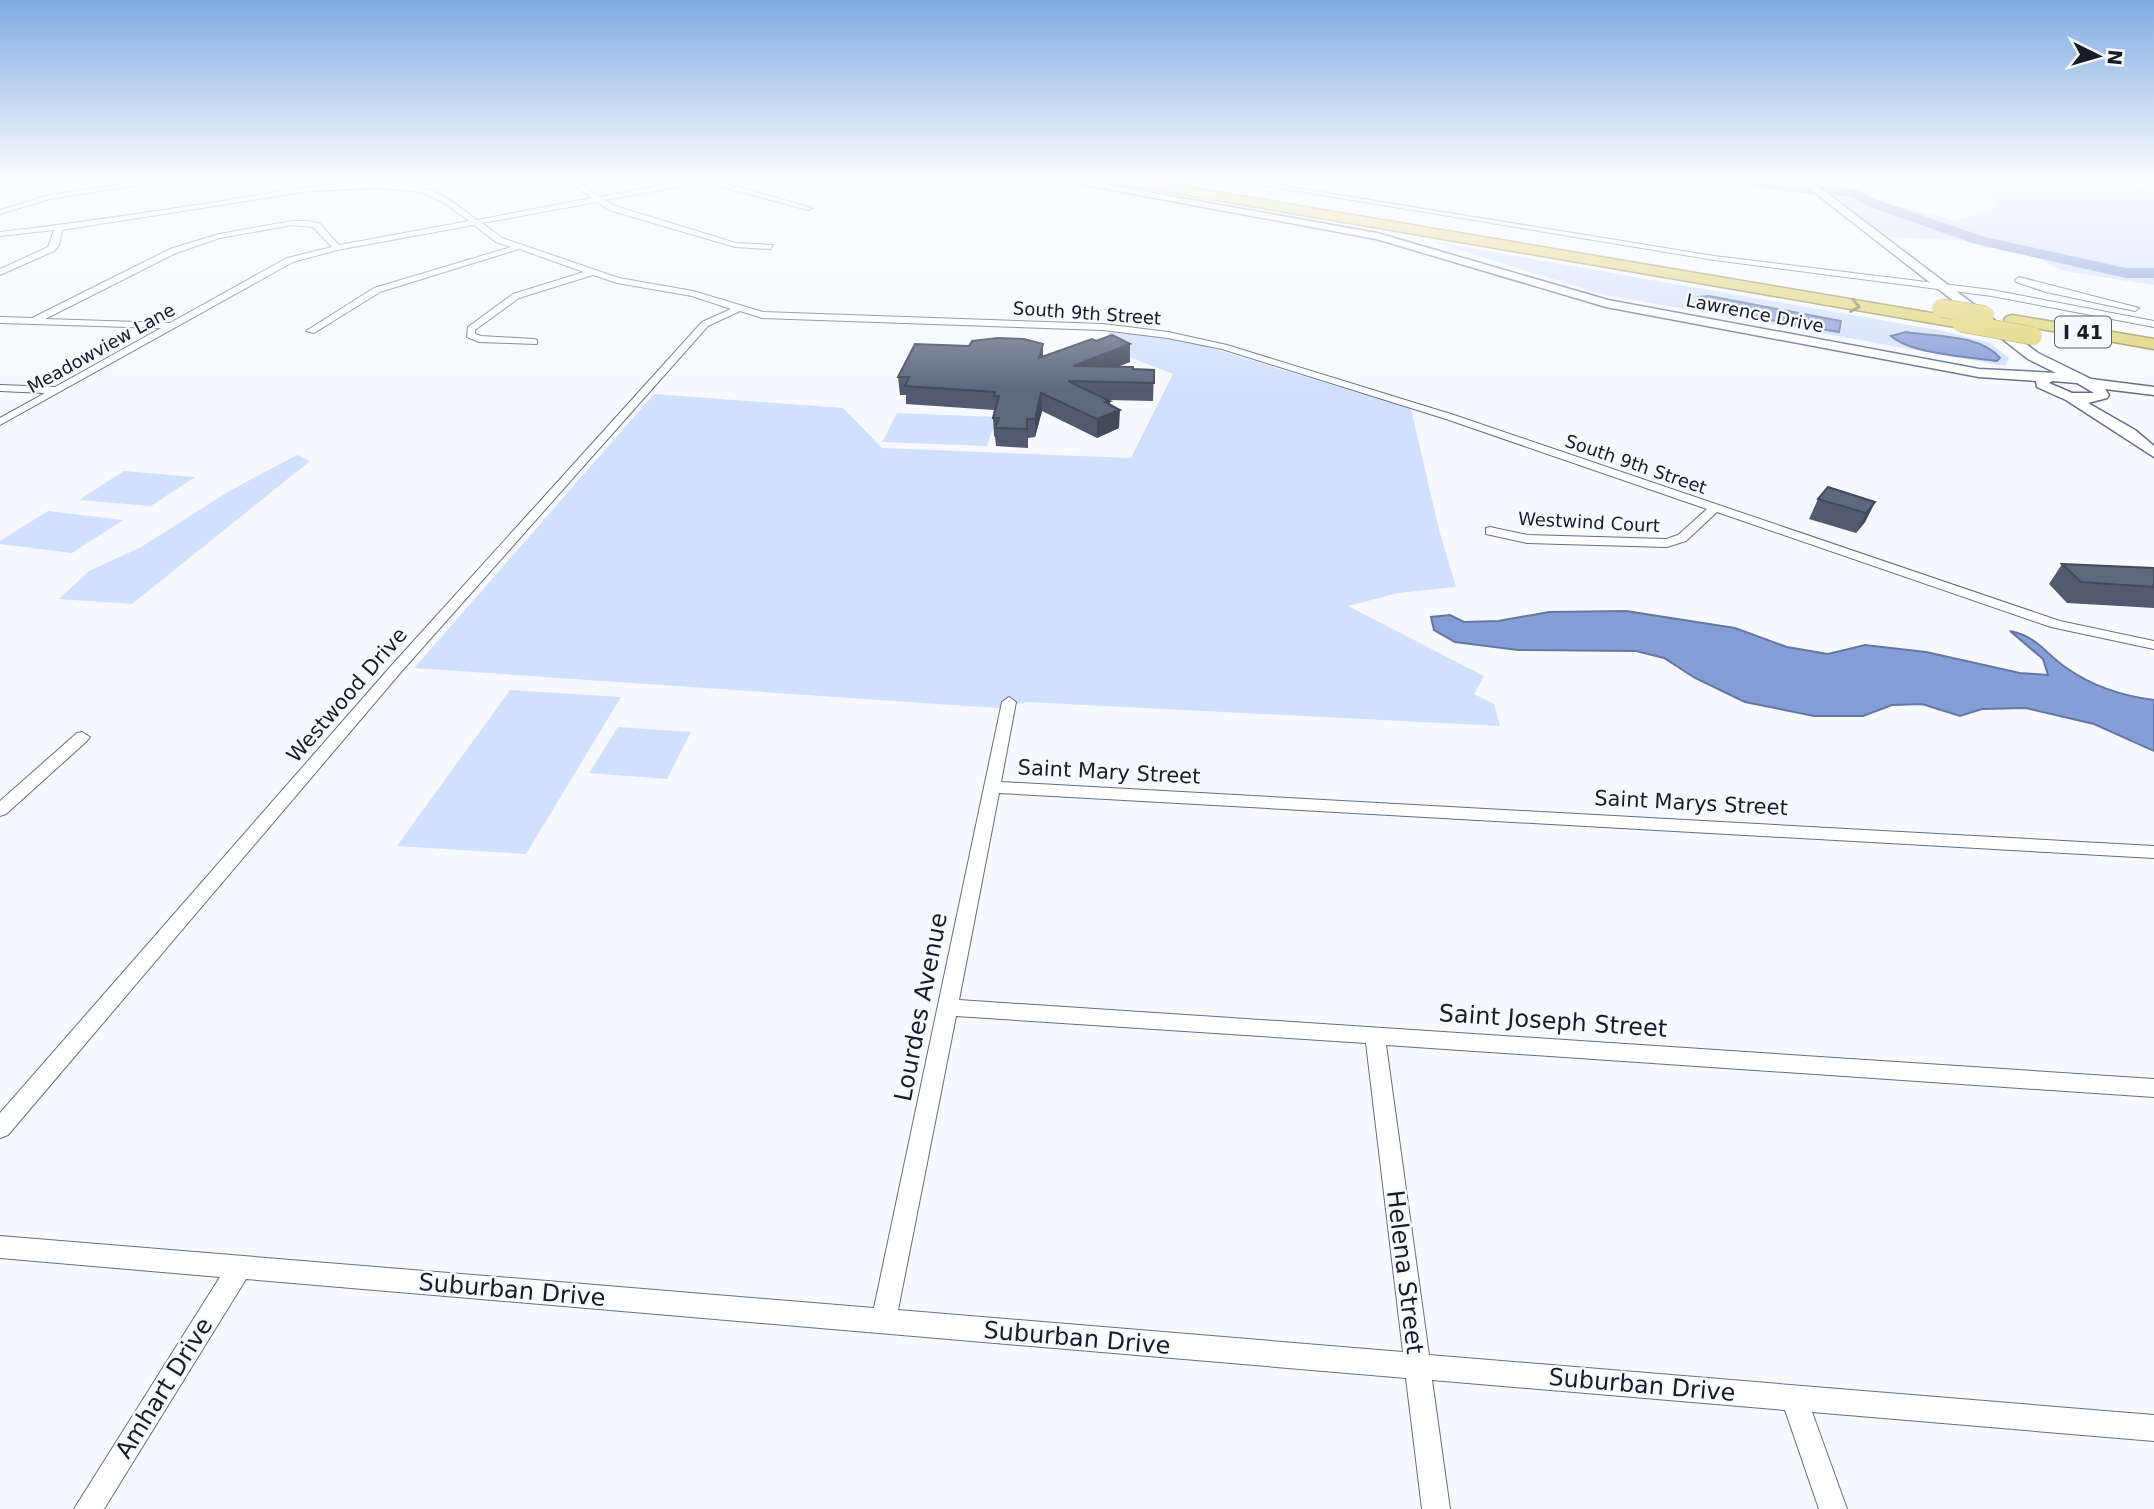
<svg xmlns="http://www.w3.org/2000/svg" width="2154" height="1509" font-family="'DejaVu Sans',sans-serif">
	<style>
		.green { fill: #d1e0fe }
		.water { fill: #859ed8; stroke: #6477a2; stroke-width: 2 }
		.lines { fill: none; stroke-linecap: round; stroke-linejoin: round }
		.river { fill: #859ed8; fill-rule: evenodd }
		.street-casing { stroke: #636e86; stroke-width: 2 }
		.secondary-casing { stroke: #636e86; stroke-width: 3 }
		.highway-casing { stroke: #9a945a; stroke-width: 3 }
		.street { fill: #fff; fill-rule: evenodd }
		.secondary { fill: #fff; fill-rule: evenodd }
		.highway { fill: #e0d576; fill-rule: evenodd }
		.highway-bridge-casing { stroke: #9a945a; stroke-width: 19; stroke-linecap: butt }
		.highway-bridge { stroke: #e0d576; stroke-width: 18 }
		.wall { fill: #515a6e }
		.shaded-wall { fill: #424a5a }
		.building { fill: #5e6980; stroke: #424a5a; stroke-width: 2 }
		.oneway { stroke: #868252 }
		.labels { text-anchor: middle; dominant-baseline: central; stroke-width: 5; stroke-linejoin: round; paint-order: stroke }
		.far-street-label { font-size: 18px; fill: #171c25; stroke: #f7f9ff }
		.shield { fill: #f7f9ff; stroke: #5a5e66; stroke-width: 2 }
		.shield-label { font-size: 19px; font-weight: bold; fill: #171c25 }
		.street-label { font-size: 21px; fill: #171c25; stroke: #f7f9ff }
		.near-street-label { font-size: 24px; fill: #171c25; stroke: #f7f9ff }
	</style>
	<rect width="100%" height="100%" fill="#f7f9ff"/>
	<g class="green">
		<path d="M1971,180L2126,184L2154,192V285L2070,272L2053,267L2026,248L2005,242L1885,237L1822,187L1958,221L1997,205Z"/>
		<path d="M1435,242L1943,331L1990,343L2009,358L2005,366L1601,294Z"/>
		<path d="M1110,329L1185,340L1411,409L1439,530L1456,587L1398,593L1348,606L1484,676L1474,694L1494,704L1500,726L1027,702L996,708L414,668L654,394L843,408L882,448L1131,458L1173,374L1103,347Z"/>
		<path d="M897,413L997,417L987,446L882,442Z"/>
		<path d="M297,455L310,461L132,604L59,599L89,571L141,547L231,490Z"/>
		<path d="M124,471L195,477L151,506L79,500Z"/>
		<path d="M48,511L123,520L72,553L0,544V541Z"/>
		<path d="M510,690L621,697L526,854L397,846Z"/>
		<path d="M618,727L691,732L667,779L589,773Z"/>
	</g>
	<g class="water">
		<path d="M1709,296L1841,321L1839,332L1695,307L1698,297Z"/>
		<path d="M1906,332C1935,337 1980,334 2000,358L1997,361C1970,357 1911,354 1891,336Z"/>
		<path d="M1626,611L1735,628L1787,647L1828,654L1865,645L1926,652L2020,673L2048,675L2043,659L2010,631C2039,637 2045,654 2068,669C2094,687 2123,696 2154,700V751L2094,724L2026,708L1982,709L1960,716L1922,704L1892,705L1863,716H1814L1745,702L1695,678L1664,658L1636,651L1518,650L1455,642L1434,630L1431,617L1450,615L1464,622L1498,621L1549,612Z"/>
	</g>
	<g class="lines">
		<path class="river" d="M1727,178H1757L1788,184L1855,189L1877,200L1985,237L2126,268H2154V278H2126L1975,244L1867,206L1852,197L1788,192L1734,182Z"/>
		<defs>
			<g id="street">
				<path d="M165,178H183L50,199L0,214V210L49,195Z"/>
				<path d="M562,178H570L600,197L695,178H706L812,208L808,210L704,182L605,200L615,206L736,243L773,245L770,249L735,247L609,210L597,202L482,223L502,238L619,278L693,291L763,312L1103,324L1168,332L1227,345L1454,415L2060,621L2154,641V649L2051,627L1717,512L1686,541L1667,547L1527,543L1486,534V528L1490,527L1527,535L1666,539L1678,535L1707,509L1446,419L1222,349L1168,338L1103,330L762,318L740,311L708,326L401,672L8,1135L0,1138V1113L391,666L702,322L731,309L692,296L617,283L593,275L519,298L475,330V334L481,336L534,339L537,340V344L479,342L467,337L468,327L513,294L584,272L519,249L380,292L314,333L306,331L374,288L511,247L496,242L474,225L337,250L293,262L0,425V418L45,393L0,391V385L55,387L161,328L0,323V317L32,318L170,249L219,234L292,221H307L319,223L339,245L469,221L443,202L420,192L377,188L310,191L62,230L59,245L54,251L0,275V269L48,247L54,230L0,236V232C72,224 144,213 216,202C277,192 361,174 422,188C443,193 460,207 477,220L592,198ZM292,225L313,227L332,247L287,258L170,323L45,319L176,253L220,238Z"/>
				<path d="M1219,178H1235L1714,256L1992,290L2154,321V327L1992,296L1714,260Z"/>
				<path d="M2019,277L2139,308L2135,311L2046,292L2016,282L2015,280Z"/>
				<path d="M1009,697L1016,702L1001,782L2154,846V858L999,793L959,1000L2154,1079V1097L1386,1045L1429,1355L2154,1415V1441L1812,1412L1847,1509H1819L1785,1410L1432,1380L1450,1509H1422L1406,1378L246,1279L104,1509H74L220,1277L0,1258V1236L874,1308L1002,702ZM956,1016L1366,1043L1403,1352L898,1310Z"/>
				<path d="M82,732L90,737L87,741L6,814L0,816V801L77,733Z"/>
			</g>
			<path id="secondary" d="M1048,178H1069L1377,233L1608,300L1979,369L2056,373L2028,359L1796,178H1807L2038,353L2091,379L2154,387V395L2105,389L2109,395L2107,398L2088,403L2135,430L2154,446V457L2066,400L2037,387L2036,381L1979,377L1606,307L1376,239ZM2052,381L2077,383L2094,393H2072L2049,383Z"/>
			<g id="highway">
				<path d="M1106,178H1134L1961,318L1969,323L1961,328L1112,182Z"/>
				<path d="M2012,315L2154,339V349L2006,323L2004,320L2006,317Z"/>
			</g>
		</defs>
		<use href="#street" class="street-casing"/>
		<use href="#secondary" class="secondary-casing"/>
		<use href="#highway" class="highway-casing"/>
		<use href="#street" class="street"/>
		<use href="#secondary" class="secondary"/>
		<use href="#highway" class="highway"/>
		<defs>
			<g id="highway-bridge">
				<path d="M1941,308L1985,315"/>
				<path d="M1961,323L2033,336"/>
			</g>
		</defs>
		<use href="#highway-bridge" class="highway-bridge-casing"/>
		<use href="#highway-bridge" class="highway-bridge"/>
	</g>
	<g class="wall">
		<path d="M969,346L1043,357L1130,362L1117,367L1133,369L1154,370L1153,401L1108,400L1110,401V405L1119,428L1097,438L1042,411L1035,437L1028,438V448L996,446L995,437L994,436L993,418L994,410L906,404V395H900L898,377Z"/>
		<path d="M1818,499L1875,502L1865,522L1856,533L1809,519Z"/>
		<path d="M2062,564L2154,568V608L2067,603L2049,584Z"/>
	</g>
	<g class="shaded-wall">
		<path d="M1043,344V361L1039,358Z"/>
		<path d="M1130,344V362L1079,381L1073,366Z"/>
		<path d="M1041,393L1042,411L1035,437V419Z"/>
		<path d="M1110,401L1109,414L1120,410L1119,428L1097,438V419L1105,402Z"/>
		<path d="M1875,502L1865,522L1856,533L1866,513Z"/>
	</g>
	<g class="building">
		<path d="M1112,335L1130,344L1073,366L1133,367V369L1154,370V383L1068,381L1110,401L1105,402L1120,410L1097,419L1041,393L1035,419H1027V429L995,428L999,418H993L999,396H994L995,392L905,386L909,377H898L915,344L969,346L972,341L998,338L1024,339L1043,344L1039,358L1092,339L1096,341Z"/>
		<path d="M1828,487L1875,502L1866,513L1818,499Z"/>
		<path d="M2062,564L2154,568V587L2081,582Z"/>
	</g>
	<defs><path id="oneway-chevron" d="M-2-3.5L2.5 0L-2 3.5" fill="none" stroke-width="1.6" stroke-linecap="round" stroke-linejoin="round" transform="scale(1.75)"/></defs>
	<use class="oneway" href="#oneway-chevron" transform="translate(1855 306) rotate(10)"/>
	<linearGradient id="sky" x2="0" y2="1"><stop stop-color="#80abe2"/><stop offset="0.46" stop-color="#fbfcff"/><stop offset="1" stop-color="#fbfcff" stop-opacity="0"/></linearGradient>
	<rect width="2154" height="389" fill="url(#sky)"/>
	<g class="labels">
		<g class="far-street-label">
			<text transform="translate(1087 313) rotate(4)">South 9th Street</text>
			<text transform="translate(1755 313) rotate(11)">Lawrence Drive</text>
			<text transform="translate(101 348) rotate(-29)">Meadowview Lane</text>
			<text transform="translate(1636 464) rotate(19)">South 9th Street</text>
			<text transform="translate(1589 522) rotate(3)">Westwind Court</text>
		</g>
		<rect class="shield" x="2055" y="316.5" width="56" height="31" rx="5"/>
		<g class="shield-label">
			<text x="2083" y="332">I 41</text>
		</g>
		<g class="street-label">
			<text transform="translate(347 695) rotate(-49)">Westwood Drive</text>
			<text transform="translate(1109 772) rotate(3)">Saint Mary Street</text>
			<text transform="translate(1691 803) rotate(3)">Saint Marys Street</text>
		</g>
		<g class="near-street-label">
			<text transform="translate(921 1007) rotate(-79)">Lourdes Avenue</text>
			<text transform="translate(1553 1021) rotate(4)">Saint Joseph Street</text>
			<text transform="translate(1405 1272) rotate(83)">Helena Street</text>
			<text transform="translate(512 1290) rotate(5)">Suburban Drive</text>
			<text transform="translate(1077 1338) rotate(5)">Suburban Drive</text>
			<text transform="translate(1642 1385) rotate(5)">Suburban Drive</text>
			<text transform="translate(164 1388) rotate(-58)">Amhart Drive</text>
		</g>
	</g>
	<g transform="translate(2098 56) rotate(95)" stroke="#f7f9ff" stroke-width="5" paint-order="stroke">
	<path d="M0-5L12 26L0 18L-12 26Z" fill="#171c25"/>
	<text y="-10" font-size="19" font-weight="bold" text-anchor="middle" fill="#171c25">N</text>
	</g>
</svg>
